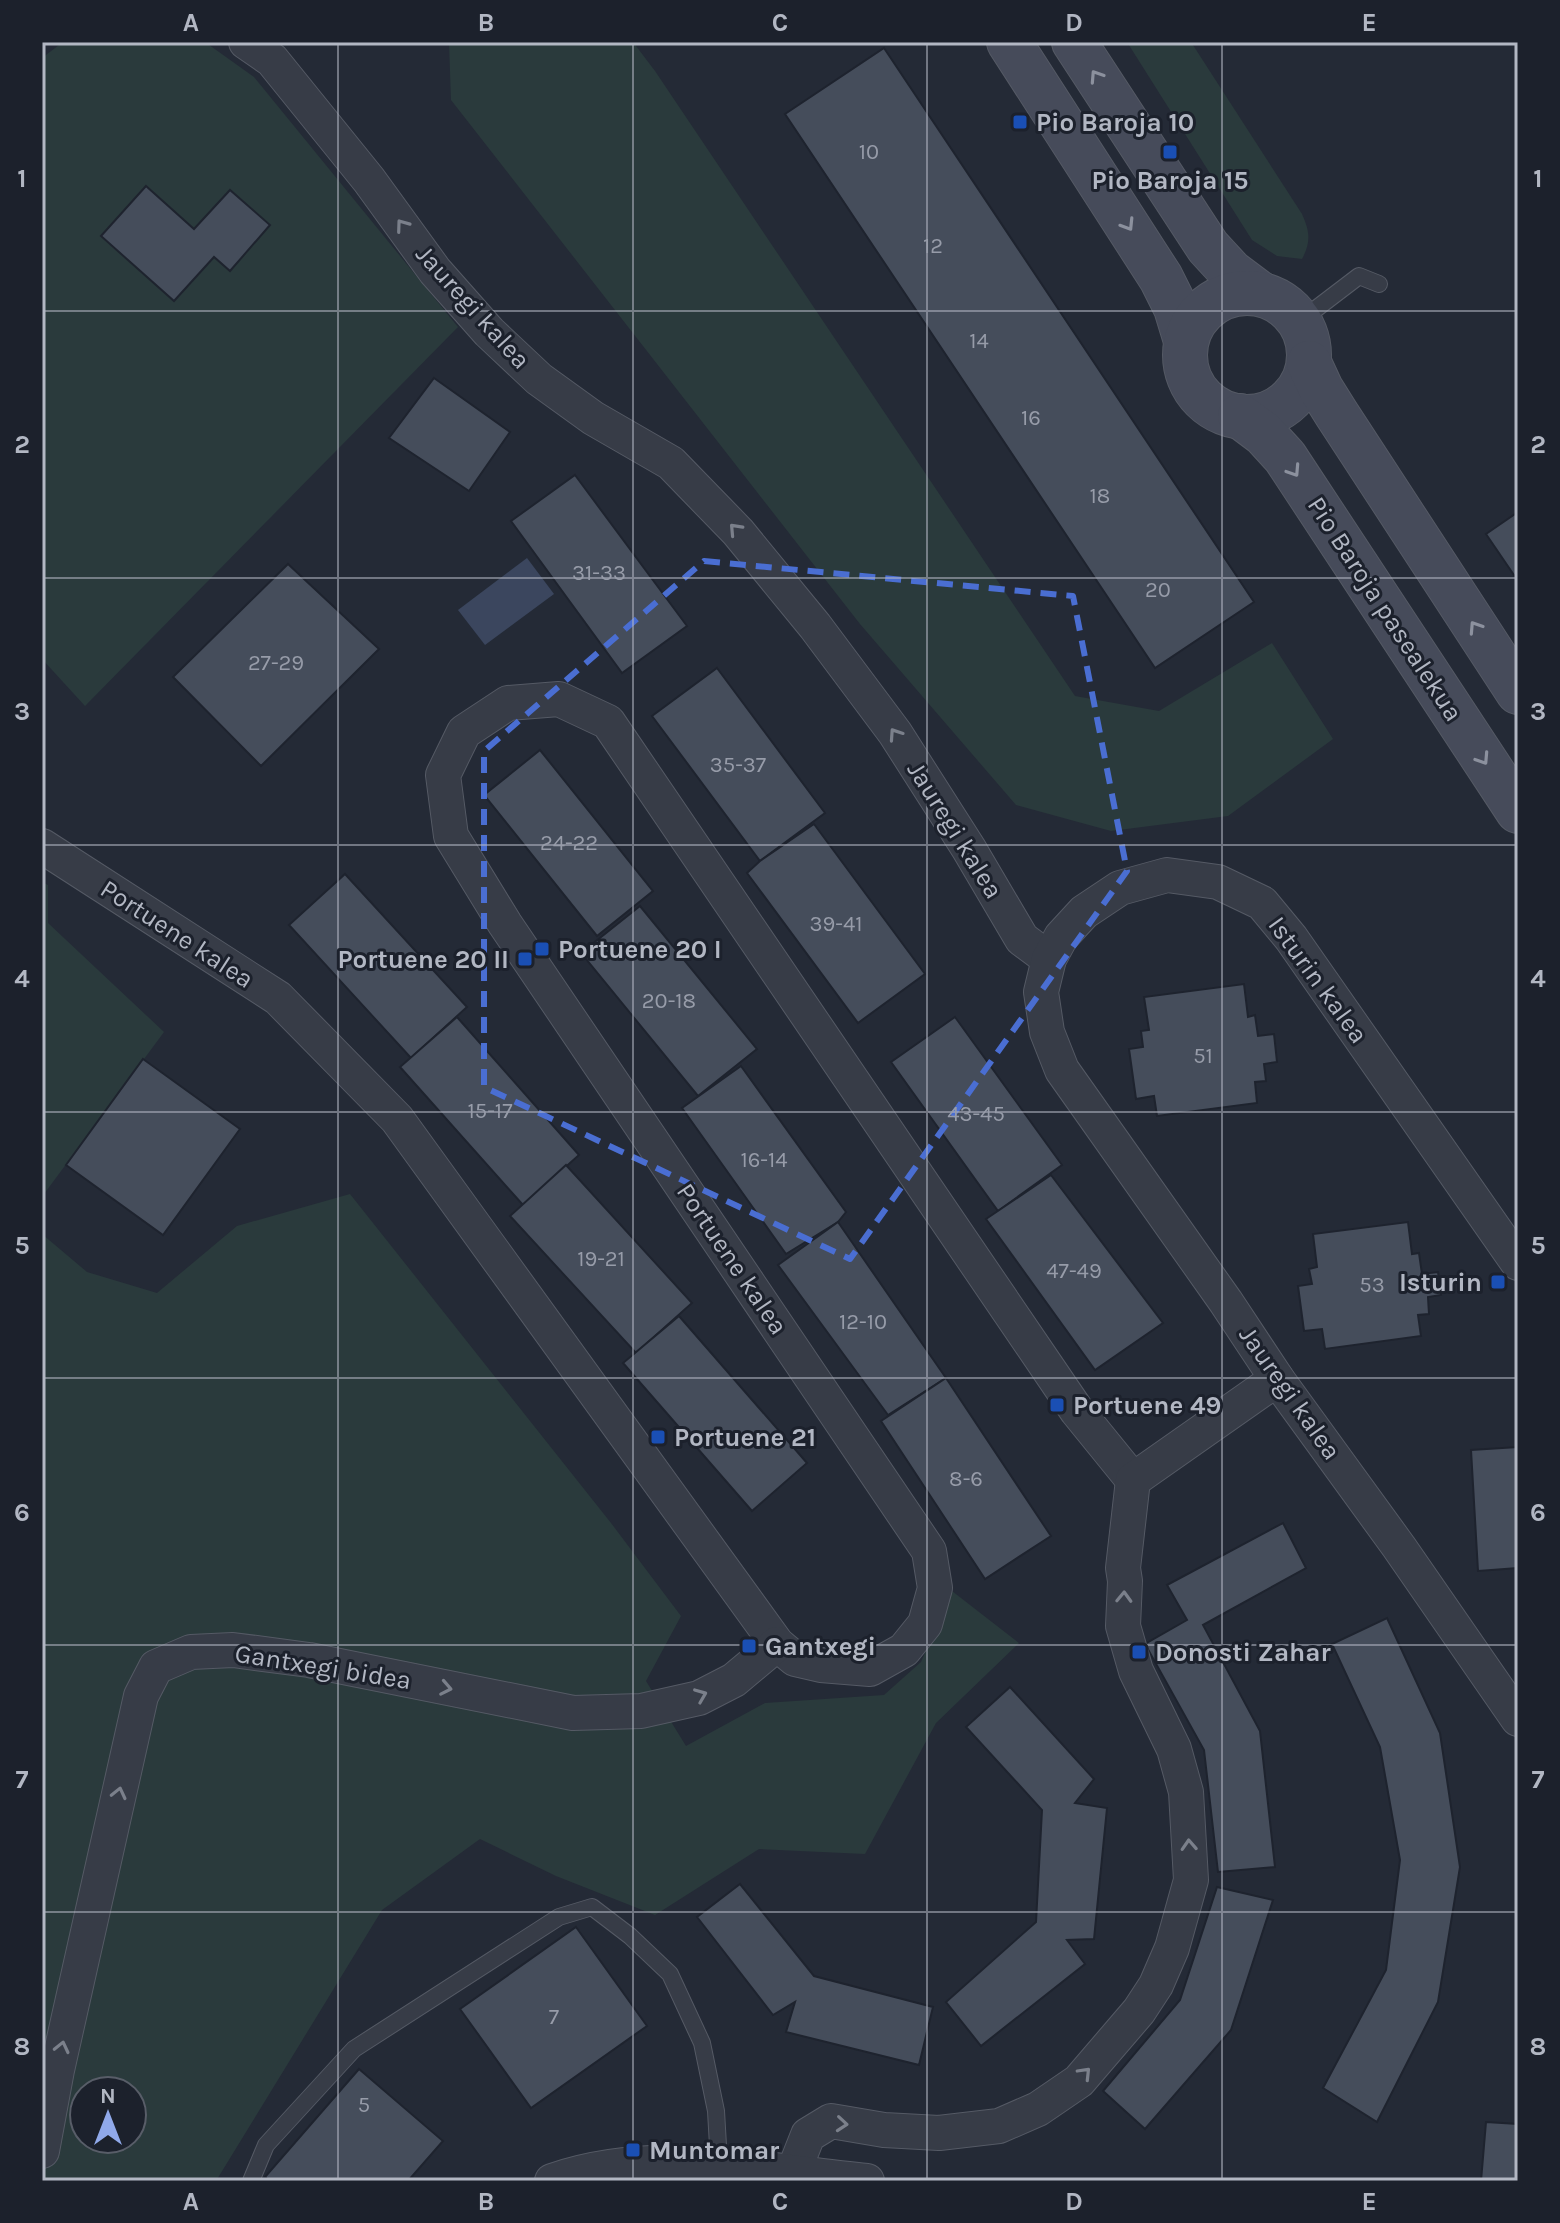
<svg xmlns="http://www.w3.org/2000/svg" width="1560" height="2223" font-family="Karla,sans-serif">
	<style>
		.green { fill: #2a3a3c; fill-rule: evenodd }
		.water { fill: #3b465e }
		.building { fill: #454d5b; stroke: #1e232e; stroke-width: 2 }
		.lines { fill: none; stroke-linecap: round; stroke-linejoin: round }
		.lane-casing { stroke: #555a65; stroke-width: 18 }
		.street-casing { stroke: #555a65; stroke-width: 36 }
		.secondary-casing { stroke: #555a65; stroke-width: 46 }
		.lane { stroke: #373c47; stroke-width: 16 }
		.street { stroke: #373c47; stroke-width: 34 }
		.secondary { stroke: #464b5a; stroke-width: 44 }
		.oneway { stroke: #8c919e }
		.oneway2 { stroke: #7b808b }
		.marked { fill: none; stroke: #4a6ed2; stroke-width: 6; stroke-dasharray: 16 10; stroke-linejoin: round }
		.grid { fill: none; stroke: #b2b7c3; stroke-width: 2; stroke-opacity: 0.55 }
		.transit-dot { fill: #1a4fb4; stroke: #1c212c; stroke-width: 3 }
		.labels { text-anchor: middle; dominant-baseline: central; stroke-width: 6; stroke-linejoin: round; paint-order: stroke }
		.number-label { font-size: 22px; fill: #979ca9 }
		.poi-label { font-size: 26px; font-weight: bold; fill: #b2b7c3; stroke: #1c212c; text-anchor: start }
		.street-label { font-size: 26px; fill: #b2b7c3; stroke: #1c212c }
		.neatline { fill: none; stroke: #b2b7c3; stroke-width: 3 }
		.grid-label { font-size: 26px; text-anchor: middle; font-weight: bold; fill: #b2b7c3 }
	</style>
	<rect width="100%" height="100%" fill="#242a36"/>
	<g class="green">
		<path d="M63,42H205L254,77L458,327L85,706L42,659V58Z"/>
		<path d="M449,42H633L655,71L1075,696L1159,711L1272,643L1333,739L1228,816L1111,831L1016,805L860,624L451,100Z"/>
		<path d="M1127,42H1191L1302,214C1310,232 1311,242 1302,259L1277,256L1252,240Z"/>
		<path d="M42,882L48,885V923L164,1032L44,1194L42,1192Z"/>
		<path d="M350,1194L611,1523L681,1616L646,1681L686,1746L765,1703L884,1695L921,1662L952,1591L1019,1643L936,1723L865,1854L759,1849L655,1915L556,1876L480,1839L382,1910L216,2181H42V1234L87,1272L157,1293L237,1226ZM84,2091H132V2139H84Z"/>
	</g>
	<path class="water" d="M527,558L554,594L485,645L458,610Z"/>
	<g class="building">
		<path d="M884,48L1254,602L1155,668L785,114Z"/>
		<path d="M146,186L194,229L230,190L270,225L230,271L214,257L174,301L101,236Z"/>
		<path d="M434,378L510,432L469,491L389,438Z"/>
		<path d="M575,475L687,626L622,673L511,521Z"/>
		<path d="M1518,512V581L1486,534Z"/>
		<path d="M288,564L379,649L261,766L173,677Z"/>
		<path d="M717,668L825,813L760,861L652,716Z"/>
		<path d="M540,750L653,891L597,936L484,795Z"/>
		<path d="M814,824L925,974L858,1023L747,873L760,861Z"/>
		<path d="M345,874L467,1007L411,1058L289,925Z"/>
		<path d="M640,906L757,1049L698,1096L581,953Z"/>
		<path d="M1244,984L1248,1017L1255,1015L1258,1036L1274,1034L1277,1062L1264,1064L1266,1081L1255,1082L1257,1103L1157,1116L1154,1096L1136,1099L1129,1049L1143,1047L1141,1031L1149,1030L1144,997Z"/>
		<path d="M457,1017L579,1155L523,1205L400,1067Z"/>
		<path d="M955,1017L1062,1165L998,1211L891,1062Z"/>
		<path d="M143,1059L240,1129L163,1235L66,1165Z"/>
		<path d="M741,1066L846,1212L838,1222L786,1254L682,1108Z"/>
		<path d="M566,1165L692,1303L636,1353L510,1216Z"/>
		<path d="M1051,1175L1163,1323L1095,1370L986,1219Z"/>
		<path d="M838,1222L946,1378L888,1415L778,1265Z"/>
		<path d="M1408,1222L1412,1254L1419,1253L1422,1274L1438,1272L1441,1295L1428,1297L1429,1314L1418,1315L1421,1336L1325,1349L1322,1329L1304,1331L1298,1286L1312,1284L1309,1269L1317,1267L1313,1234Z"/>
		<path d="M679,1316L807,1463L752,1511L623,1363Z"/>
		<path d="M946,1378L1051,1536L985,1579L881,1421Z"/>
		<path d="M1518,1447V1568L1478,1571L1471,1450Z"/>
		<path d="M1283,1523L1306,1568L1203,1625L1260,1731L1275,1867L1218,1872L1204,1750L1145,1644L1187,1620L1167,1585Z"/>
		<path d="M1387,1618L1440,1733L1460,1867L1438,2002L1377,2122L1323,2088L1386,1970L1400,1860L1380,1747L1332,1644Z"/>
		<path d="M1010,1687L1094,1779L1075,1803L1107,1808L1094,1939L1067,1940L1085,1964L981,2046L946,2002L1036,1922L1042,1810L966,1727Z"/>
		<path d="M740,1884L814,1976L933,2007L919,2065L786,2032L795,2002L773,2015L697,1917Z"/>
		<path d="M1217,1887L1273,1900L1231,2030L1145,2129L1103,2091L1180,2000Z"/>
		<path d="M576,1927L647,2026L531,2108L460,2009Z"/>
		<path d="M359,2069L443,2141L408,2181H269L265,2177Z"/>
		<path d="M1486,2122L1518,2124V2181H1481Z"/>
	</g>
	<g class="lines">
		<defs>
			<g id="lane">
				<path d="M1300,321L1359,276L1379,284"/>
				<path d="M251,2181L266,2145L354,2049L559,1917L592,1907L630,1936L670,1974L702,2043L716,2111L719,2163"/>
			</g>
			<g id="street">
				<path d="M246,42L272,60L369,180L435,271L489,332L539,379L593,418L671,463L738,532L815,626L895,733L969,849L1022,939L1049,959"/>
				<path d="M42,846L278,998L397,1119L777,1644L795,1659L821,1665L870,1669L904,1650L925,1624L935,1588L929,1551L505,924L451,836L443,775L464,732L508,703L559,699L608,722L1077,1411L1133,1480"/>
				<path d="M1518,1263L1291,938L1262,903L1218,882L1167,875L1120,888L1084,912L1061,937L1049,959L1041,992L1047,1032L1062,1070L1226,1302L1277,1379L1399,1547L1518,1719"/>
				<path d="M42,2151L57,2070L141,1696L156,1667L191,1652L233,1650L309,1660L573,1713L641,1711L699,1698L734,1680L777,1644"/>
				<path d="M793,2173L808,2135L831,2121L884,2130L939,2133L999,2126L1038,2109L1079,2081L1139,2011L1156,1985L1172,1948L1191,1880L1186,1792L1174,1749L1136,1671L1123,1626L1125,1581L1123,1568L1133,1480L1277,1379"/>
				<path d="M552,2181C654,2145 763,2171 867,2181"/>
			</g>
			<g id="secondary">
				<path d="M1009,42L1161,278L1176,308L1186,341"/>
				<path d="M1074,42L1208,247L1231,272L1259,293"/>
				<circle cx="1247" cy="355" r="62"/>
				<path d="M1309,363L1321,389L1336,413L1518,692"/>
				<path d="M1240,416L1264,434L1285,457L1518,811"/>
			</g>
		</defs>
		<use href="#lane" class="lane-casing"/>
		<use href="#street" class="street-casing"/>
		<use href="#secondary" class="secondary-casing"/>
		<use href="#lane" class="lane"/>
		<use href="#street" class="street"/>
		<use href="#secondary" class="secondary"/>
	</g>
	<defs><path id="oneway-chevron" d="M-2-3.5L2.5 0L-2 3.5" fill="none" stroke-width="1.6" stroke-linecap="round" stroke-linejoin="round" transform="scale(2)"/></defs>
	<g class="oneway">
		<use href="#oneway-chevron" transform="translate(1096 76) rotate(-123)"/>
		<use href="#oneway-chevron" transform="translate(1128 225) rotate(58)"/>
		<use href="#oneway-chevron" transform="translate(1294 471) rotate(57)"/>
		<use href="#oneway-chevron" transform="translate(1475 627) rotate(-123)"/>
		<use href="#oneway-chevron" transform="translate(1483 759) rotate(57)"/>
	</g>
	<g class="oneway2">
		<use href="#oneway-chevron" transform="translate(402 225) rotate(-126)"/>
		<use href="#oneway-chevron" transform="translate(735 529) rotate(-133)"/>
		<use href="#oneway-chevron" transform="translate(895 734) rotate(-124)"/>
		<use href="#oneway-chevron" transform="translate(1124 1597) rotate(-88)"/>
		<use href="#oneway-chevron" transform="translate(446 1688) rotate(11)"/>
		<use href="#oneway-chevron" transform="translate(701 1695) rotate(-22)"/>
		<use href="#oneway-chevron" transform="translate(119 1793) rotate(-77)"/>
		<use href="#oneway-chevron" transform="translate(1189 1845) rotate(-93)"/>
		<use href="#oneway-chevron" transform="translate(62 2047) rotate(-77)"/>
		<use href="#oneway-chevron" transform="translate(1085 2073) rotate(-46)"/>
		<use href="#oneway-chevron" transform="translate(842 2124) rotate(5)"/>
	</g>
	<path class="marked" d="M704,561L1073,596L1127,871L850,1259L484,1087V751Z"/>
	<path class="grid" d="M338,42V2181M633,42V2181M927,42V2181M1222,42V2181M42,311H1518M42,578H1518M42,845H1518M42,1112H1518M42,1378H1518M42,1645H1518M42,1912H1518"/>
	<g class="transit-dot">
		<rect x="1012" y="114" width="16" height="16" rx="4"/>
		<rect x="1162" y="144" width="16" height="16" rx="4"/>
		<rect x="534" y="941" width="16" height="16" rx="4"/>
		<rect x="517" y="951" width="16" height="16" rx="4"/>
		<rect x="1490" y="1274" width="16" height="16" rx="4"/>
		<rect x="1049" y="1397" width="16" height="16" rx="4"/>
		<rect x="650" y="1429" width="16" height="16" rx="4"/>
		<rect x="741" y="1638" width="16" height="16" rx="4"/>
		<rect x="1131" y="1644" width="16" height="16" rx="4"/>
		<rect x="625" y="2142" width="16" height="16" rx="4"/>
	</g>
	<g class="labels">
		<g class="number-label">
			<text x="869" y="152">10</text>
			<text x="933" y="246">12</text>
			<text x="979" y="341">14</text>
			<text x="1031" y="418">16</text>
			<text x="1100" y="496">18</text>
			<text x="599" y="573">31-33</text>
			<text x="1158" y="590">20</text>
			<text x="276" y="663">27-29</text>
			<text x="738" y="765">35-37</text>
			<text x="569" y="843">24-22</text>
			<text x="836" y="924">39-41</text>
			<text x="669" y="1001">20-18</text>
			<text x="1203" y="1056">51</text>
			<text x="490" y="1111">15-17</text>
			<text x="976" y="1114">43-45</text>
			<text x="764" y="1160">16-14</text>
			<text x="601" y="1259">19-21</text>
			<text x="1074" y="1271">47-49</text>
			<text x="1372" y="1285">53</text>
			<text x="863" y="1322">12-10</text>
			<text x="966" y="1479">8-6</text>
			<text x="554" y="2017">7</text>
			<text x="364" y="2105">5</text>
		</g>
		<g class="poi-label">
			<text x="1036" y="122">Pio Baroja 10</text>
			<text x="1170" y="180" text-anchor="middle">Pio Baroja 15</text>
			<text x="558" y="949">Portuene 20 I</text>
			<text x="509" y="959" text-anchor="end">Portuene 20 II</text>
			<text x="1482" y="1282" text-anchor="end">Isturin</text>
			<text x="1073" y="1405">Portuene 49</text>
			<text x="674" y="1437">Portuene 21</text>
			<text x="765" y="1646">Gantxegi</text>
			<text x="1155" y="1652">Donosti Zahar</text>
			<text x="649" y="2150">Muntomar</text>
		</g>
		<g class="street-label">
			<text transform="translate(473 307) rotate(48)">Jauregi kalea</text>
			<text transform="translate(1385 609) rotate(57)">Pio Baroja pasealekua</text>
			<text transform="translate(955 830) rotate(58)">Jauregi kalea</text>
			<text transform="translate(177 934) rotate(33)">Portuene kalea</text>
			<text transform="translate(1318 980) rotate(54)">Isturin kalea</text>
			<text transform="translate(732 1259) rotate(56)">Portuene kalea</text>
			<text transform="translate(1290 1393) rotate(55)">Jauregi kalea</text>
			<text transform="translate(323 1667) rotate(9)">Gantxegi bidea</text>
		</g>
	</g>
	<rect width="1560" height="2223" fill="none" stroke="#1c212c" stroke-width="88"/>
	<g transform="translate(108 2115)"><circle r="38" fill="#1c212c" stroke="#585d68" stroke-width="2"/>
	<path d="M0-6L14 30L0 20L-14 30Z" fill="#90a9ea"/>
	<text y="-12" font-size="22" font-weight="bold" text-anchor="middle" fill="#b2b7c3">N</text>
	</g>
	<rect x="44" y="44" width="1472" height="2135" class="neatline"/>
	<g class="grid-label">
		<text x="191" y="31">A</text>
		<text x="486" y="31">B</text>
		<text x="780" y="31">C</text>
		<text x="1074" y="31">D</text>
		<text x="1369" y="31">E</text>
		<text x="22" y="187">1</text>
		<text x="1538" y="187">1</text>
		<text x="22" y="453">2</text>
		<text x="1538" y="453">2</text>
		<text x="22" y="720">3</text>
		<text x="1538" y="720">3</text>
		<text x="22" y="987">4</text>
		<text x="1538" y="987">4</text>
		<text x="22" y="1254">5</text>
		<text x="1538" y="1254">5</text>
		<text x="22" y="1521">6</text>
		<text x="1538" y="1521">6</text>
		<text x="22" y="1788">7</text>
		<text x="1538" y="1788">7</text>
		<text x="22" y="2055">8</text>
		<text x="1538" y="2055">8</text>
		<text x="191" y="2210">A</text>
		<text x="486" y="2210">B</text>
		<text x="780" y="2210">C</text>
		<text x="1074" y="2210">D</text>
		<text x="1369" y="2210">E</text>
	</g>
</svg>
